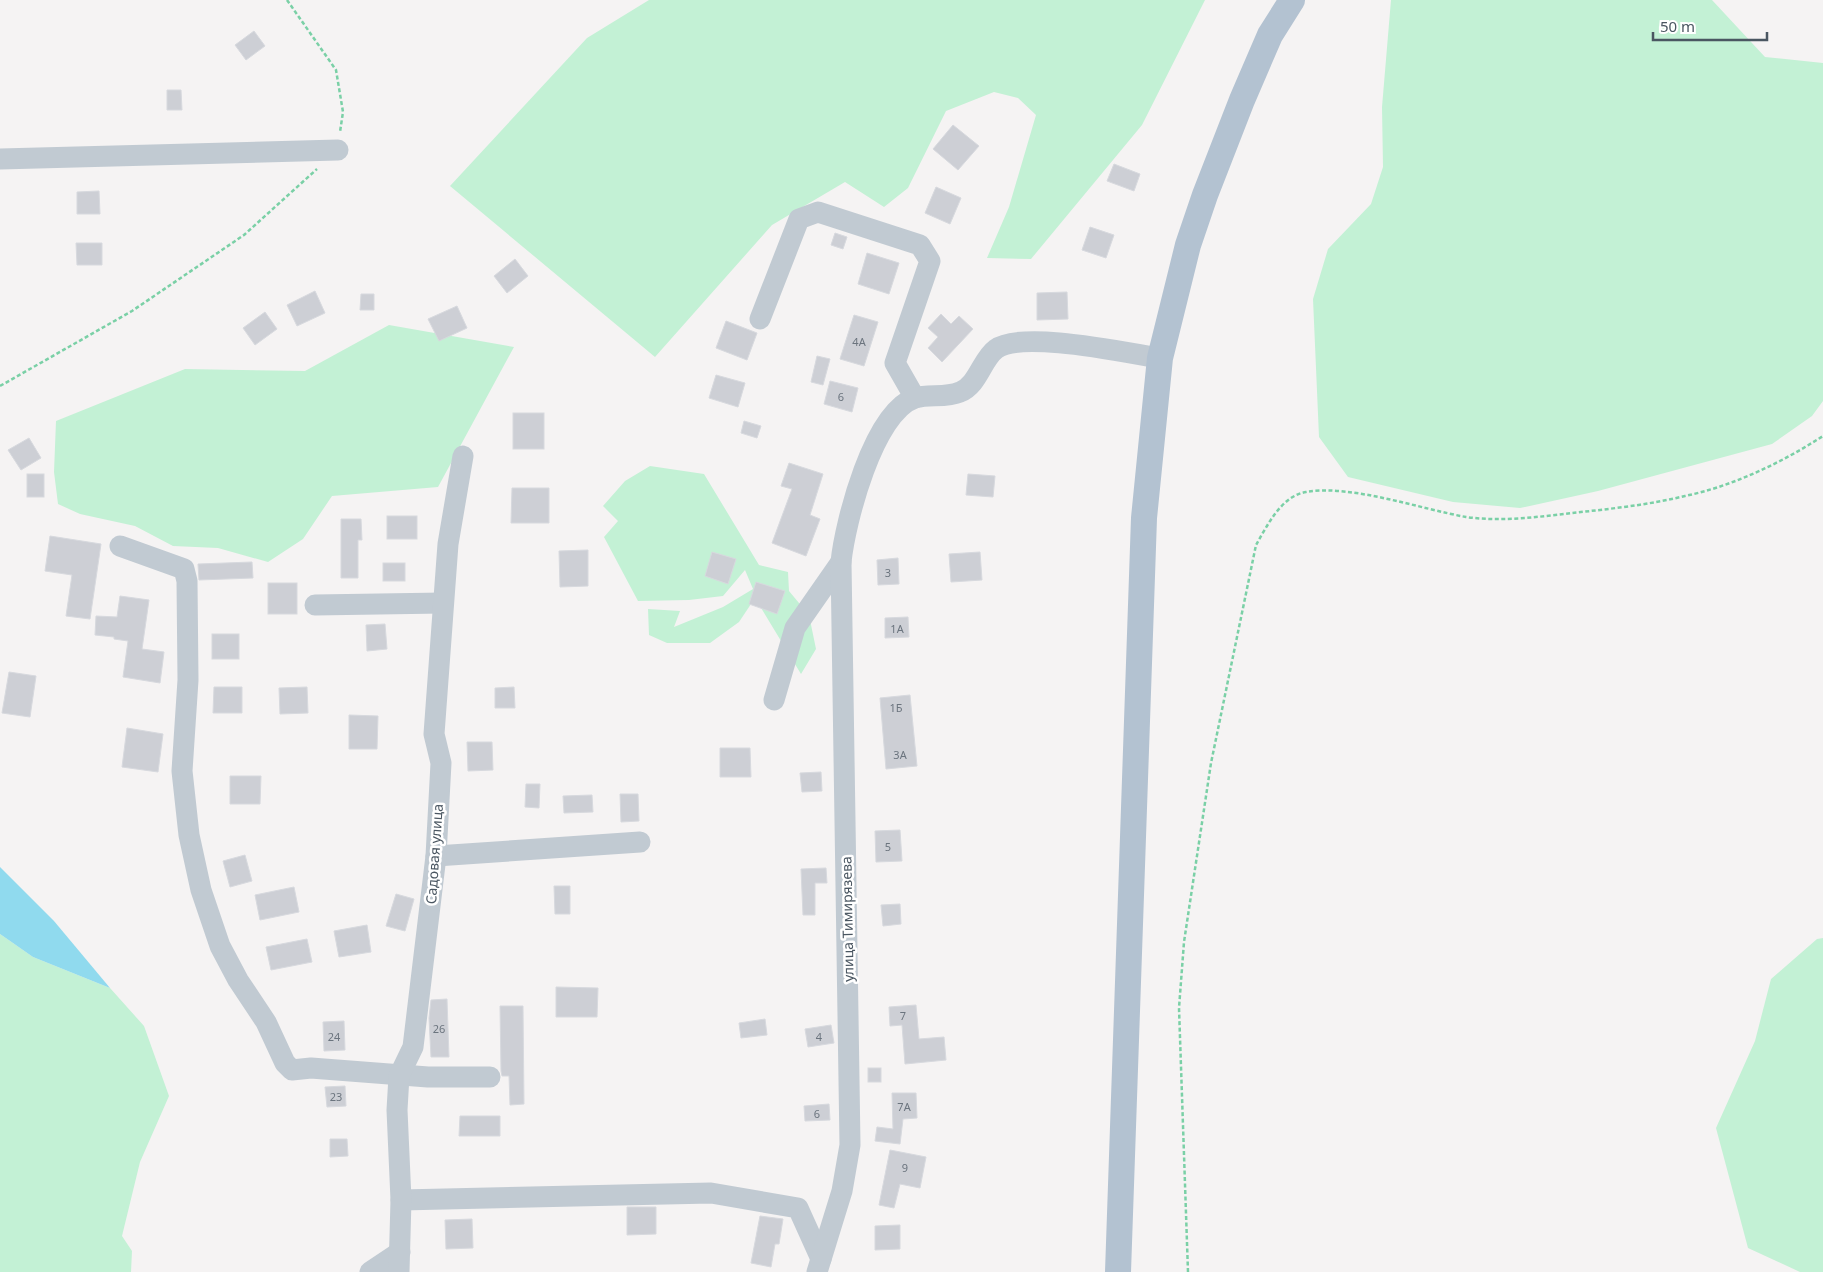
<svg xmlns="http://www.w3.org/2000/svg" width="1823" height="1272" font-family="'Noto Sans',sans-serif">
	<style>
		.green { fill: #c3f1d5 }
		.water { fill: #90daee }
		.building { fill: #cdcfd5; stroke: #d7d9de }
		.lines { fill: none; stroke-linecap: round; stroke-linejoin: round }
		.path { stroke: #7ad0a6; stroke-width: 2.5; stroke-dasharray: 4 2.5; stroke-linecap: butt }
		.minor { stroke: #c1cad2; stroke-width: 21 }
		.major { stroke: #b3c2d1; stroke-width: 26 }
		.labels { text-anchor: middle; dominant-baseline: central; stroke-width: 5; stroke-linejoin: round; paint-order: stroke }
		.number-label { font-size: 11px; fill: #6b747e }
		.street-label { font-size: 14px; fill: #4a5661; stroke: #fff }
	</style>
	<rect width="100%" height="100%" fill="#f5f3f3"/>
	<g class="green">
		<path d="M649,0H1205L1142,125L1031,259L987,258L1009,207L1036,115L1018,98L994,92L946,111L908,188L884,207L845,182L772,225L655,357L450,186L587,38Z"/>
		<path d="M1391,0H1712L1765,57L1823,63V401L1812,416L1772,444L1598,491L1520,508L1453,502L1348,477L1319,437L1313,299L1328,249L1371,204L1383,167L1382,107Z"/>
		<path d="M389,325L514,347L438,487L332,496L303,539L268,562L218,548L173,546L135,526L80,514L58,504L54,472L56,421L185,369L305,371Z"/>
		<path d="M650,466L704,474L759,565L788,572L789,591L809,615L816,649L801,674L755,598L739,622L710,643H667L649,635L648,609L680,611L674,627L723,607L753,589L745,570L723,596L689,600L638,601L604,537L618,521L603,506L625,481Z"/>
		<path d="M0,934L33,957L110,988L144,1026L169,1096L140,1162L122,1236L132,1251L131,1272H0Z"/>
		<path d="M1823,938V1272H1800L1748,1248L1716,1128L1755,1041L1771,979L1817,939Z"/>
	</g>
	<path class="water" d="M0,867L54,921L110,988L33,957L0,934Z"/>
	<g class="building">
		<path d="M254,31L265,46L246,60L235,45Z"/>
		<path d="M167,90H181L182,110H167Z"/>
		<path d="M953,125L979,146L958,170L933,149Z"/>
		<path d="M1114,164L1140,174L1134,191L1107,181Z"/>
		<path d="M936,187L961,198L950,224L925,213Z"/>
		<path d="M99,191L100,214H77V192Z"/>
		<path d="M1090,227L1114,235L1106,258L1082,250Z"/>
		<path d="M835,233L847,237L843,249L831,245Z"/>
		<path d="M76,243H102V265H77Z"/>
		<path d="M867,253L899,263L889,294L858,284Z"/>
		<path d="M515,259L528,276L507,293L494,276Z"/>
		<path d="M315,291L325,313L297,326L287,305Z"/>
		<path d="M1067,292L1068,319L1037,320V293Z"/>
		<path d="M361,294H374V310H360Z"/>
		<path d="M457,306L467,328L439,341L428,319Z"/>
		<path d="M265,312L277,329L255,345L243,328Z"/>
		<path d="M941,314L951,324L959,316L973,329L942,362L928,348L938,337L928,328Z"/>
		<path d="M854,315L878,322L864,366L840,359Z"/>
		<path d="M726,321L757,333L747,360L716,348Z"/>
		<path d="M817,356L830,359L823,385L811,382Z"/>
		<path d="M716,375L745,383L738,407L709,398Z"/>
		<path d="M830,381L858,388L852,412L824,404Z"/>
		<rect x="513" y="413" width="31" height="36"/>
		<path d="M744,421L761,426L757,438L741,433Z"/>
		<path d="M29,438L41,458L21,470L8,450Z"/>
		<path d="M789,463L823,474L810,515L820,519L806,556L772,543L792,489L781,486Z"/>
		<rect x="27" y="474" width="17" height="23"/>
		<path d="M968,474L995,476L993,497L966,495Z"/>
		<path d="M512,488H549V523H511Z"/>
		<rect x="387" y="516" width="30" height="23"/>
		<path d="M341,519H361L362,540H358V578H341Z"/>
		<path d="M50,536L101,544L90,619L66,616L72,575L45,571Z"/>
		<path d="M588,550V586L560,587L559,551Z"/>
		<path d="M712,552L736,559L728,584L705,576Z"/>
		<path d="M980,552L982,580L951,582L949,554Z"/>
		<path d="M898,558L899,584L878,585L877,560Z"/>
		<path d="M252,562L253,578L199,580L198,564Z"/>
		<rect x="383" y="563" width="22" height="18"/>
		<path d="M756,582L785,591L777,614L749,604Z"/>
		<rect x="268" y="583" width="29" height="31"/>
		<path d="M120,596L149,600L142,649L164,652L160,683L123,677L128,641L114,639V637L95,635L96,616L117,617Z"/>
		<path d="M908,617L909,637L885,638V618Z"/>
		<path d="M385,624L387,649L367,651L366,625Z"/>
		<rect x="212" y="634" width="27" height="25"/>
		<path d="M9,672L36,676L30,717L2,713Z"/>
		<path d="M214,687H242V713H213Z"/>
		<path d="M307,687L308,713L280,714L279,688Z"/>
		<path d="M514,687L515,708H495V688Z"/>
		<path d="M910,695L917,766L886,769L880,698Z"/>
		<path d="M349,715L378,716L377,749H349Z"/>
		<path d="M127,728L163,734L158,772L122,767Z"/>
		<path d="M467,742H492L493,770L468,771Z"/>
		<path d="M720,748H750L751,777H720Z"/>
		<path d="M821,772L822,791L802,792L800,773Z"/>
		<path d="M230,776H261L260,804H230Z"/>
		<path d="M526,784H540L539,808L525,807Z"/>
		<path d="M620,794H638L639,821L621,822Z"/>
		<path d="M592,795L593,812L564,813L563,796Z"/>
		<path d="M900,830L902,861L876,862L875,831Z"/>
		<path d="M245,855L252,881L230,887L223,861Z"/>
		<path d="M826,868L827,883H815V915H803L801,869Z"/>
		<path d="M554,886H570V914H555Z"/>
		<path d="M294,887L299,912L260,920L255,895Z"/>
		<path d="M396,894L414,899L405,931L386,926Z"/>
		<path d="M900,904L901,924L883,926L881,905Z"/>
		<path d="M367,925L371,952L339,957L334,931Z"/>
		<path d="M307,939L312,962L271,970L266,947Z"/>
		<path d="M556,987L598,988L597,1017H556Z"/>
		<path d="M447,999L449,1057H431L429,1018L431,1000Z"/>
		<path d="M916,1005L919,1039L944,1037L946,1060L905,1064L902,1025L890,1026L889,1007Z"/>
		<path d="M500,1006H523L524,1104L510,1105L509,1076H502L501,1071Z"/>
		<path d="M765,1019L767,1035L741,1038L739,1023Z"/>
		<path d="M344,1021L345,1050L324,1051L323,1022Z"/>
		<path d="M831,1025L834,1043L808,1047L805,1029Z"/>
		<rect x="868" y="1068" width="13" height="14"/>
		<path d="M345,1086L346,1106L327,1107L325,1087Z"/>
		<path d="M892,1093H916L917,1118L903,1119L900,1144L875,1141L877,1127L893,1129Z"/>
		<path d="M829,1104L830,1120L805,1121L804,1106Z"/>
		<path d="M460,1116H500V1136H459Z"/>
		<path d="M330,1139H347L348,1156L330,1157Z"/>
		<path d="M890,1150L926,1157L920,1188L900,1184L894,1208L879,1205Z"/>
		<path d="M627,1207H656V1234L627,1235Z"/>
		<path d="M760,1216L783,1219L779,1244H775L771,1267L751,1263Z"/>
		<path d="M472,1219L473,1248L446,1249L445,1220Z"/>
		<path d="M900,1225V1249L875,1250V1226Z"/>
	</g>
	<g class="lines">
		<g class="path">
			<path d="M287,0L336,70L343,112L340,132"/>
			<path d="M0,386L132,311L244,235L317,169"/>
			<path d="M1188,1272L1179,1008L1184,942L1211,763L1256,545C1267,526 1281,496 1306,492C1350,484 1421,509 1466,517C1501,522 1538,517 1572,513C1609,509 1648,505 1685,496C1733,486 1781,463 1823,436"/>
		</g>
		<g class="minor">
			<path d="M0,159L338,150"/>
			<path d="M760,319L799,219L818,212L920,245L930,261L895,363L915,398"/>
			<path d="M120,546L184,569L187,581L188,680L182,771L189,835L201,890L220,946L238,980L266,1022L285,1063L292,1070L311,1068L428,1077H490"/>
			<path d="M315,605L443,603"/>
			<path d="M774,700L795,628L841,562"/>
			<path d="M436,856L640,842"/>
			<path d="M401,1200L711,1193L798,1208L821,1259"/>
			<path d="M370,1272L400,1252"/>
			<path d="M399,1272L401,1200L397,1110L399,1076L413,1047L436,856L441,763L434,734L448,544L463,456"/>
			<path d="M817,1272L842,1191L850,1145L841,562C845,523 873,412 915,398C929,394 946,398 960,392C978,385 982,359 996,349C1021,330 1127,353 1160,358"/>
		</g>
		<path class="major" d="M1118,1272L1144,518L1160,358L1188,245L1205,195L1242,100L1270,35L1292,0"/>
	</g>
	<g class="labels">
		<g class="number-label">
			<text x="859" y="341">4А</text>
			<text x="841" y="396">6</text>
			<text x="888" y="572">3</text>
			<text x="897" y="628">1А</text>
			<text x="896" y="707">1Б</text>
			<text x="900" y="754">3А</text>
			<text x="888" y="846">5</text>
			<text x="903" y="1015">7</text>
			<text x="439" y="1028">26</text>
			<text x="334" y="1036">24</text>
			<text x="819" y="1036">4</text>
			<text x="336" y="1096">23</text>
			<text x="904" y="1106">7А</text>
			<text x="817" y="1113">6</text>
			<text x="905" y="1167">9</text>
		</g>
		<g class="street-label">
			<text transform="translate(434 854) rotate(-86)">Садовая улица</text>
			<text transform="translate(847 919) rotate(-91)">улица Тимирязева</text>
		</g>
	</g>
	<path d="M1653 32v8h114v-8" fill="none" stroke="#4a5661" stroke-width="2.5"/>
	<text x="1660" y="32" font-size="15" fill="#4a5661" stroke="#ffffff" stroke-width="4" paint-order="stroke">50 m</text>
</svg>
